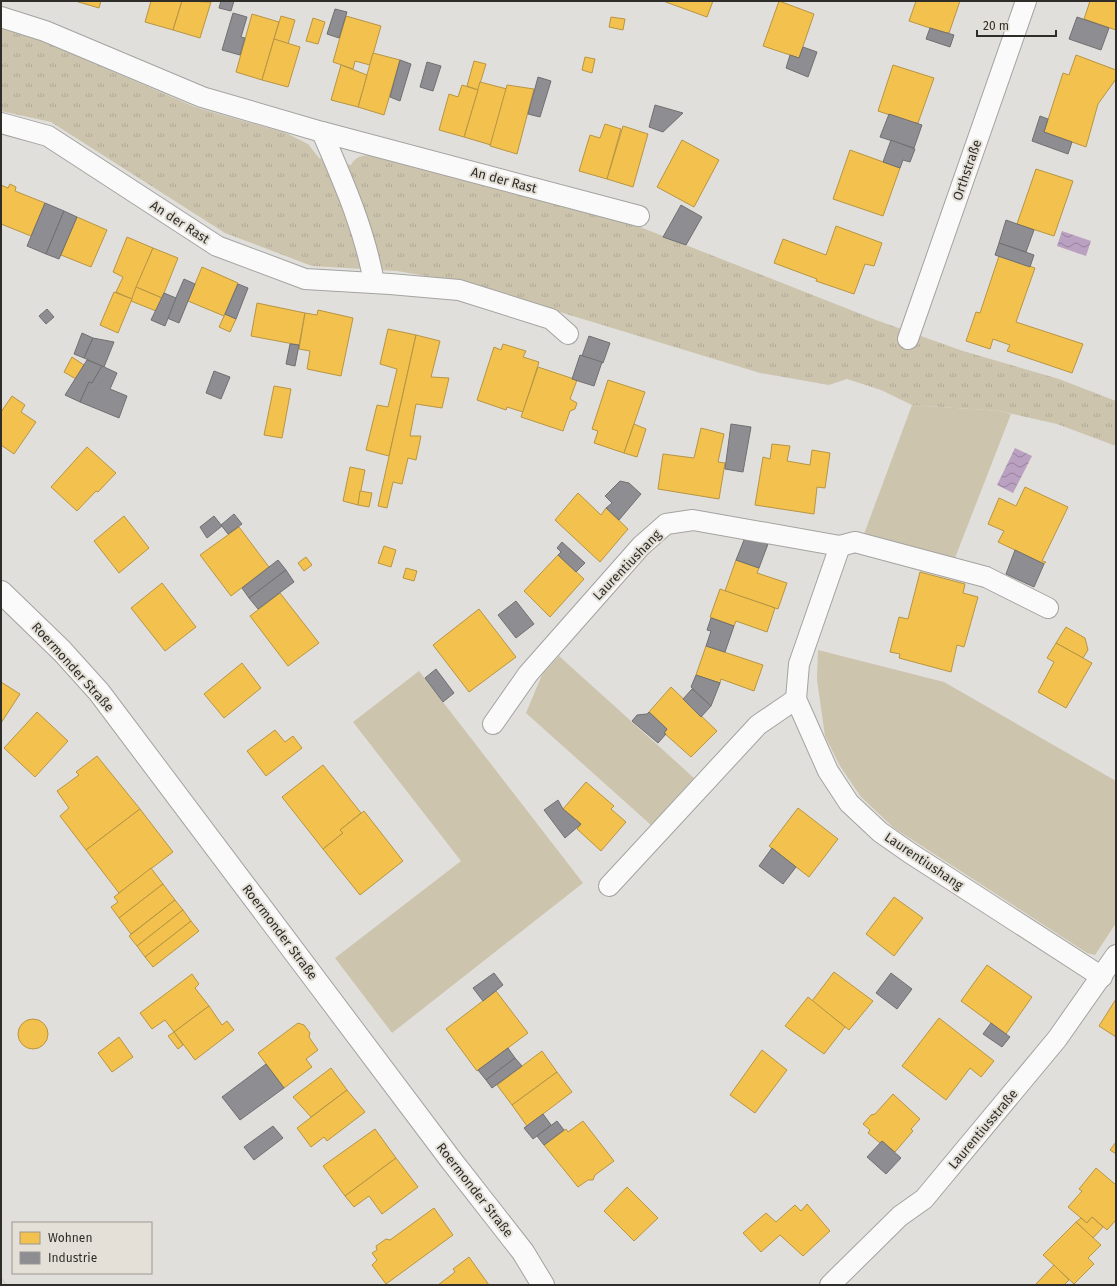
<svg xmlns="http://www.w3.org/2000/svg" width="1117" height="1286" font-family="'Fira Sans',sans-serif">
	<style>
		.green { fill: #cdc4ae }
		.park { fill: url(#park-tufts) }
		.water { fill: url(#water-waves) }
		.homes { fill: #f2c14e; stroke: #b79543 }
		.industry { fill: #8d8d92; stroke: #707072 }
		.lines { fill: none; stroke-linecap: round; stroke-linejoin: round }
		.street-casing { stroke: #a4a3a0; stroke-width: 22 }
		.secondary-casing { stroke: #a4a3a0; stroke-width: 24 }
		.street { stroke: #fafafa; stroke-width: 20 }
		.secondary { stroke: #fafafa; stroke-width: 22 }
		.rail-casing { stroke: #c1c0bf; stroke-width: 4.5 }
		.rail { stroke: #e4e0d8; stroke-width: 3; stroke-dasharray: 9; stroke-linecap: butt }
		.labels { text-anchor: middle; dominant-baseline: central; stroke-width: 4; stroke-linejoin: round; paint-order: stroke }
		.street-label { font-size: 13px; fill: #2e2d29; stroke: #e4e0d8 }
	</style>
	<defs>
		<pattern id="park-tufts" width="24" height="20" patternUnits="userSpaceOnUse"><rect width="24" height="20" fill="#cdc4ae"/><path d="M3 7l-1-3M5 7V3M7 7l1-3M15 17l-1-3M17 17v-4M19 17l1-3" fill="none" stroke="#b0a996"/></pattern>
		<pattern id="water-waves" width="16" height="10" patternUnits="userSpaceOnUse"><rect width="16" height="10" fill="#baa0c1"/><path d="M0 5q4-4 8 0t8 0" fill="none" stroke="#98839d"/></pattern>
	</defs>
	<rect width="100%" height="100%" fill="#e1dfdb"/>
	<g class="green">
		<path d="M912,405L999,411L1011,414L955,558L864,534Z"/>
		<path d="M818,650L944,682L1116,781V923L1095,955L1087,953L894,828L861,797L840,766L825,736L817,680Z"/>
		<path d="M559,656L694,778L651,825L526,713L542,675Z"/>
		<path d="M419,671L583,883L392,1033L335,958L461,861L353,722Z"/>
	</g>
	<path class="park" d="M1,28L42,41L195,107L286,133L308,144L319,158L351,165C356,156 361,156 370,155L635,225L876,320L963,351L1059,379L1116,401V446L1057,424L999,411L912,405L881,390L847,379L829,385L760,373L461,282L397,271L312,266L225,233L51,122L1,111Z"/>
	<g class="water">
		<path d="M1062,231L1091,241L1086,256L1057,246Z"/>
		<path d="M1015,448L1032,456L1013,493L997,485Z"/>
	</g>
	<g class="homes">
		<path d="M75,1H101L99,8Z"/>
		<path d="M151,1H182L173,30L145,22Z"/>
		<path d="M182,1L211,2L200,38L173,30Z"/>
		<path d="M663,1H713L707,17Z"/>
		<path d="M779,1L814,14L799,58L763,46Z"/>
		<path d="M916,1H960L949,33H945L909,21Z"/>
		<path d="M1090,1H1116V30L1084,19Z"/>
		<path d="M252,14L279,22L262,80L236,72Z"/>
		<path d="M281,16L295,20L288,44L274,39Z"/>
		<path d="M346,16L381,26L370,65L355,61L353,69L333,62Z"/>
		<path d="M611,17L625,19L623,30L609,27Z"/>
		<path d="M313,18L325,22L318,44L306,41Z"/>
		<path d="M274,39L300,47L288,87L262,80Z"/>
		<path d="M373,53L400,60L384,115L358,107Z"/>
		<path d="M1076,55L1116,70V79L1098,104L1086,147L1044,132L1063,73L1069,75Z"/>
		<path d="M585,57L595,59L592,73L582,70Z"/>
		<path d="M474,61L486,64L478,90L467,86Z"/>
		<path d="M341,65L367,75L358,107L331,100Z"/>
		<path d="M893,65L934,78L918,123H914L878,111Z"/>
		<path d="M480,82L507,89L491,145L464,137Z"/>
		<path d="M462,85L478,90L464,137L439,130L449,94L458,97Z"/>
		<path d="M507,85L534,89L517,154L490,146Z"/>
		<path d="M605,124L621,129L607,179L579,171L590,135L600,138Z"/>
		<path d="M623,126L648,134L633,187L607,179Z"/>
		<path d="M682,140L719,160L694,207L657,187Z"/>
		<path d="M850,150L900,168L883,216L833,199Z"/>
		<path d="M1036,169L1073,181L1054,236L1017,224Z"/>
		<path d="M10,184L16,187L15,191L45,203L31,236L1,224V185L8,188Z"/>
		<path d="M77,217L107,230L91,267L61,255Z"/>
		<path d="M836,226L882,243L874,266L865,264L854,294L816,281L817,279L774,263L783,239L826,255Z"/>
		<path d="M127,237L153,248L132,299L116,292L123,277L113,272Z"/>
		<path d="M153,248L178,258L162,298L136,287Z"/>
		<path d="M999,256L1035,268L1016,322L1083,344L1072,373L1007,351L1010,345L993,339L990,349L966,341L976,312L980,313Z"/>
		<path d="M202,267L238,283L224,316L188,301Z"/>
		<path d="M136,287L162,298L156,311L131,301Z"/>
		<path d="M114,292L132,299L118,333L100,325Z"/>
		<path d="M257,303L305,313L299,345L251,336Z"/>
		<path d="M318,310L353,318L341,376L307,369L310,351L299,349L305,313L317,315Z"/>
		<path d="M225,314L236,319L230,332L219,327Z"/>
		<path d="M388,329L416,335L389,456L366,450L377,405L388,407L397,369L380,364Z"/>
		<path d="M416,335L440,341L431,377L449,378L442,408L416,404L410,436H421L416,460L408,458L402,484L393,482L387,508L378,506Z"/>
		<path d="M503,344L526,351L523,357L539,362L523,412L507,407L506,410L477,400L494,347L501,350Z"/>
		<path d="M72,357L84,365L76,379L64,372Z"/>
		<path d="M538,367L577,380L570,399L577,403L575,409L570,411L563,431L521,417Z"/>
		<path d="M608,380L645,392L624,453L594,443L598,431L592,429Z"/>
		<path d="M274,386L291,389L282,438L264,435Z"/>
		<path d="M12,396L25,405L21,412L36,422L14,454L1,445V412Z"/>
		<path d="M634,424L646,429L637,457L624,453Z"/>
		<path d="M701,428L724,434L718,462L725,463L719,499L658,489L663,454L694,458Z"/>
		<path d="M772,444L790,446L787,461L810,465L812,450L830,453L825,488L817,487L814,514L755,505L763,457L770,459Z"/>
		<path d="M87,447L116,473L98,492L96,491L77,511L51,487Z"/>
		<path d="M350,467L365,470L358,505L343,501Z"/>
		<path d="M1025,487L1068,507L1042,561L1046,562L1044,564L998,542L1004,531L988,524L999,498L1016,506Z"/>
		<path d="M360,491L372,493L369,507L358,505Z"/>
		<path d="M578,493L601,515L606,508L628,529L600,562L555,520Z"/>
		<path d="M124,516L149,548L119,573L94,541Z"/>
		<path d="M239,527L269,567L231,596L200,555Z"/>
		<path d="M384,546L396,550L391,567L378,563Z"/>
		<path d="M558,555L584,579L550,617L524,591Z"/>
		<path d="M306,557L312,565L304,571L298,563Z"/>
		<path d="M736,560L759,568L757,573L787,583L778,609L725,591Z"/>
		<path d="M406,568L417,571L414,581L403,578Z"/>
		<path d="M920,572L965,584L963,593L978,597L964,647L957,645L951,672L899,658L900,654L890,652L899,617L908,619Z"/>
		<path d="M162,583L196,627L165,651L131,608Z"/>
		<path d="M720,589L775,608L767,632L736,621L734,626L710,617Z"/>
		<path d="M280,593L319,643L288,666L250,616Z"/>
		<path d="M479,609L516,657L469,692L433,645Z"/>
		<path d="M1066,627L1085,638L1088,650L1083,658L1056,643Z"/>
		<path d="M1056,643L1092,663L1066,708L1038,692L1054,662L1047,658Z"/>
		<path d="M706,646L763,665L754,691L721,679L720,683L696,675Z"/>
		<path d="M242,663L261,688L224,718L204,694Z"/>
		<path d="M1,682L20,694L1,723Z"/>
		<path d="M671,687L717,731L691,757L664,733L667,729L649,712Z"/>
		<path d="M37,712L68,741L35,777L4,748Z"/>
		<path d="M275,730L285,742L293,736L302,748L266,776L247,751Z"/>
		<path d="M97,756L140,809L86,850L60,816L69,808L57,791L79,775L76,772Z"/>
		<path d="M323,765L361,813L340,830L343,833L323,849L282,797Z"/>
		<path d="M586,782L614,806L611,809L626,822L601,851L577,829L581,824L563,809Z"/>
		<path d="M798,808L838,839L809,877L769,846Z"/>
		<path d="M140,809L173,852L119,893L86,850Z"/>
		<path d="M364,811L403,861L360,895L323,849L343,833L340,830Z"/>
		<path d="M151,868L163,884L119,918L111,907L118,902L114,897Z"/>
		<path d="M163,884L175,900L131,934L119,918Z"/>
		<path d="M894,897L923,918L894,956L866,934Z"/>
		<path d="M175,900L183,910L137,946L129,936Z"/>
		<path d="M183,910L191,921L145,957L137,946Z"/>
		<path d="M191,921L199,931L153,967L145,957Z"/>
		<path d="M987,965L1032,997L1006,1034L961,1001Z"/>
		<path d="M834,972L873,1001L849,1030L812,1001Z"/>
		<path d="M192,974L199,984L195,988L209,1006L174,1032L165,1020L152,1029L140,1013Z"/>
		<path d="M496,991L528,1033L477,1071L446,1029Z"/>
		<path d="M808,997L845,1027L824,1054L785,1026Z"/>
		<path d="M1116,999V1037L1099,1026Z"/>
		<path d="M209,1006L222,1025L227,1021L234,1030L195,1060L174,1032Z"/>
		<path d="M939,1018L994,1061L981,1077L970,1068L946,1100L902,1066Z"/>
		<circle cx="33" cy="1034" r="15"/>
		<path d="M298,1023L304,1025L310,1033L309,1037L318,1050L306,1059L312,1067L284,1088L258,1053Z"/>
		<path d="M174,1032L183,1045L178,1049L168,1036Z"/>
		<path d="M119,1037L133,1057L112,1072L98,1053Z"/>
		<path d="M762,1050L787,1070L755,1113L730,1095Z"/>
		<path d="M542,1051L557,1072L512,1105L497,1085Z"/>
		<path d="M331,1068L347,1090L311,1117L293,1097Z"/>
		<path d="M557,1072L572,1092L527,1126L512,1105Z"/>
		<path d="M347,1090L365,1112L327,1141L324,1137L311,1147L297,1128Z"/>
		<path d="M893,1094L920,1119L911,1129L913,1131L895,1152L882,1141L880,1143L868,1133L870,1130L863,1124L871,1115L875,1114Z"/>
		<path d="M583,1121L614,1161L595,1175L593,1180H588L578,1187L544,1145L566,1129L568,1132Z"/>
		<path d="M375,1129L396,1158L345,1196L323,1166Z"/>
		<path d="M1116,1142V1154L1110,1150Z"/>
		<path d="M396,1158L418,1187L382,1214L369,1196L354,1207L345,1196Z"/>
		<path d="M1096,1168L1116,1185V1220L1107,1230L1092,1217L1087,1223L1068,1207L1082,1191L1079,1189Z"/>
		<path d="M627,1187L658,1218L634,1241L604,1211Z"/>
		<path d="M807,1204L830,1231L803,1256L780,1235L761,1252L743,1233L766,1213L776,1222L795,1205L801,1211Z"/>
		<path d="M434,1208L453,1235L386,1284L372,1265L377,1260L372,1253L377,1250L376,1246L386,1239L390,1240Z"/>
		<path d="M1092,1217L1103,1227L1093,1238L1076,1222L1081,1218L1087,1223Z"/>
		<path d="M1076,1222L1101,1245L1088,1258L1094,1264L1074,1284L1043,1255Z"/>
		<path d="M469,1257L489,1285H438L455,1272L453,1269Z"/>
		<path d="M1054,1265L1069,1280L1064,1285H1035Z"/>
	</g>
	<g class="industry">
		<path d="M221,1H234L231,11L219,8Z"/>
		<path d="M335,9L347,12L339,38L327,34Z"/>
		<path d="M233,13L247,17L241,37L245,38L240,55L222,50Z"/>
		<path d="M1077,17L1109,28L1101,50L1069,39Z"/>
		<path d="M930,28L954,35L950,47L926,39Z"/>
		<path d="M803,47L817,52L808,77L786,68L790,55L799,58Z"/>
		<path d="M400,60L411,64L400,101L390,97Z"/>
		<path d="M427,62L441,66L433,91L420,87Z"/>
		<path d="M538,77L551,81L540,117L528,114Z"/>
		<path d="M655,105L683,113L663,132L649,127Z"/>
		<path d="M889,114L922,125L914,148L880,137Z"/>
		<path d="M1040,116L1048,119L1044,132L1072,142L1068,154L1032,141Z"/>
		<path d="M891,140L915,149L910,162L903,160L900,168L883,162Z"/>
		<path d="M45,203L64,211L46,254L27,246Z"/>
		<path d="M681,205L702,217L686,245L663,237Z"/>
		<path d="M64,211L77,217L59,259L46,254Z"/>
		<path d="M1006,220L1034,230L1026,252L999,243Z"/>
		<path d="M999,243L1034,255L1030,267L995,255Z"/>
		<path d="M184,279L195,284L179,323L167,318Z"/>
		<path d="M238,284L248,288L236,319L225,314Z"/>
		<path d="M164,293L176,298L165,326L151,320Z"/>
		<path d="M47,309L54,317L46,324L39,316Z"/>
		<path d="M82,333L93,338L84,358L74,354Z"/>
		<path d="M589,336L610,343L603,363L582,356Z"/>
		<path d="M93,338L114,342L104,367L84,358Z"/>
		<path d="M290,344L299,345L295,366L286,364Z"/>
		<path d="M580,355L602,362L594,386L572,379Z"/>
		<path d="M87,360L102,366L92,383L89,382L80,402L65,395Z"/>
		<path d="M102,366L117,373L110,389L127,396L119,418L80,402L89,382L92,383Z"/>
		<path d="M214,371L230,377L221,399L206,393Z"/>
		<path d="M731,424L751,427L743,472L725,469Z"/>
		<path d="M620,481L629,483L641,494L619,520L606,508L612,503L605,496Z"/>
		<path d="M234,514L242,524L228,534L221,525Z"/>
		<path d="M214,516L222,526L207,538L200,527Z"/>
		<path d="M744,540L768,544L759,568L736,560Z"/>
		<path d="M562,542L585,563L576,572L558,555L561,552L557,548Z"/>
		<path d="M1015,550L1044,564L1034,587L1006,574Z"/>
		<path d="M278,560L286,570L249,598L242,588Z"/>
		<path d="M286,570L294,582L258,609L249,598Z"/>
		<path d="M516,601L534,624L516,638L498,615Z"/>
		<path d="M711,618L734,626L725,652L706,646L711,631L707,630Z"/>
		<path d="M436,669L454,693L443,702L425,678Z"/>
		<path d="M696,675L720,683L711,706L691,687Z"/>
		<path d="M692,689L711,706L701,717L683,699Z"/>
		<path d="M649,712L667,729L664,733L666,734L658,743L632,721L637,715L647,714Z"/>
		<path d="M558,800L563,809L581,824L565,838L544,810Z"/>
		<path d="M772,848L796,867L783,884L759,866Z"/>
		<path d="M494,973L503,985L483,1001L473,988Z"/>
		<path d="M891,973L912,989L897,1009L876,993Z"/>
		<path d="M991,1023L1010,1037L1002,1047L983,1034Z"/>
		<path d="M508,1048L515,1058L486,1080L478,1070Z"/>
		<path d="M515,1058L522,1066L492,1088L486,1080Z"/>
		<path d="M266,1064L284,1088L240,1120L222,1097Z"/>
		<path d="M543,1114L551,1125L533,1139L524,1128Z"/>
		<path d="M557,1121L564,1130L544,1145L537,1136Z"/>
		<path d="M273,1126L283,1138L254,1160L244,1147Z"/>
		<path d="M882,1141L901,1158L886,1174L867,1157Z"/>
	</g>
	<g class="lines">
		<defs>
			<g id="street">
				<path d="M1,17L45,31L202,97L322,132L639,216"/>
				<path d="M1,123L48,136L217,246L305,279L390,284L459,290L551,319L568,334"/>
				<path d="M322,132C343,181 365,230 374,283"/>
				<path d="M908,339L1026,1"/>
				<path d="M840,546L855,542L986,577L1048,608"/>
				<path d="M493,724L528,674L641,546L666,524L693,520L840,546L799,664L796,699L828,771L849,803L880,832L910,853L1102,977"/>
				<path d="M609,886L758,725L796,699"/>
				<path d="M830,1285L900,1216L924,1199L1057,1039L1116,955"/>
			</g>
			<path id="secondary" d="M1,592L62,651L99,692L451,1160L523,1252L543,1285"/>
		</defs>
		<use href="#street" class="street-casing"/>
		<use href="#secondary" class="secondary-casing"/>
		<use href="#street" class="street"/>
		<use href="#secondary" class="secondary"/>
		<defs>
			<path id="rail" d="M1,1281L4,1285"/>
		</defs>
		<use href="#rail" class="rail-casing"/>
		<use href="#rail" class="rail"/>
	</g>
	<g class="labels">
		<g class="street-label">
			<text transform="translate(967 170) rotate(-71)">Orthstraße</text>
			<text transform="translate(504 180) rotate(15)">An der Rast</text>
			<text transform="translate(180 222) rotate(33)">An der Rast</text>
			<text transform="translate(627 565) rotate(-46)">Laurentiushang</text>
			<text transform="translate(73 667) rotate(48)">Roermonder Straße</text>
			<text transform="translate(924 861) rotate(34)">Laurentiushang</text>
			<text transform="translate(280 932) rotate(53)">Roermonder Straße</text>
			<text transform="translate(983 1129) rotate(-50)">Laurentiusstraße</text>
			<text transform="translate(475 1190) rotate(52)">Roermonder Straße</text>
		</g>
	</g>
	<rect width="1117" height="1286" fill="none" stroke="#2e2d29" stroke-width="4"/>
	<rect x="12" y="1222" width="140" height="52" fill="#e4e0d8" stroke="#9b9892"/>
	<rect x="20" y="1232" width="20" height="12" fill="#f2c14e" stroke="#9b9892"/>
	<text x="48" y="1242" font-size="12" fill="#2e2d29">Wohnen</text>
	<rect x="20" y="1252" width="20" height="12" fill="#8d8d92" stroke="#9b9892"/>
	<text x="48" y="1262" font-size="12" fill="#2e2d29">Industrie</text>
	<path d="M977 30v6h79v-6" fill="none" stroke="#2e2d29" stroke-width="2"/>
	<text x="983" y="30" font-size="12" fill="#2e2d29" stroke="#e4e0d8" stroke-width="3" paint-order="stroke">20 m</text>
</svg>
